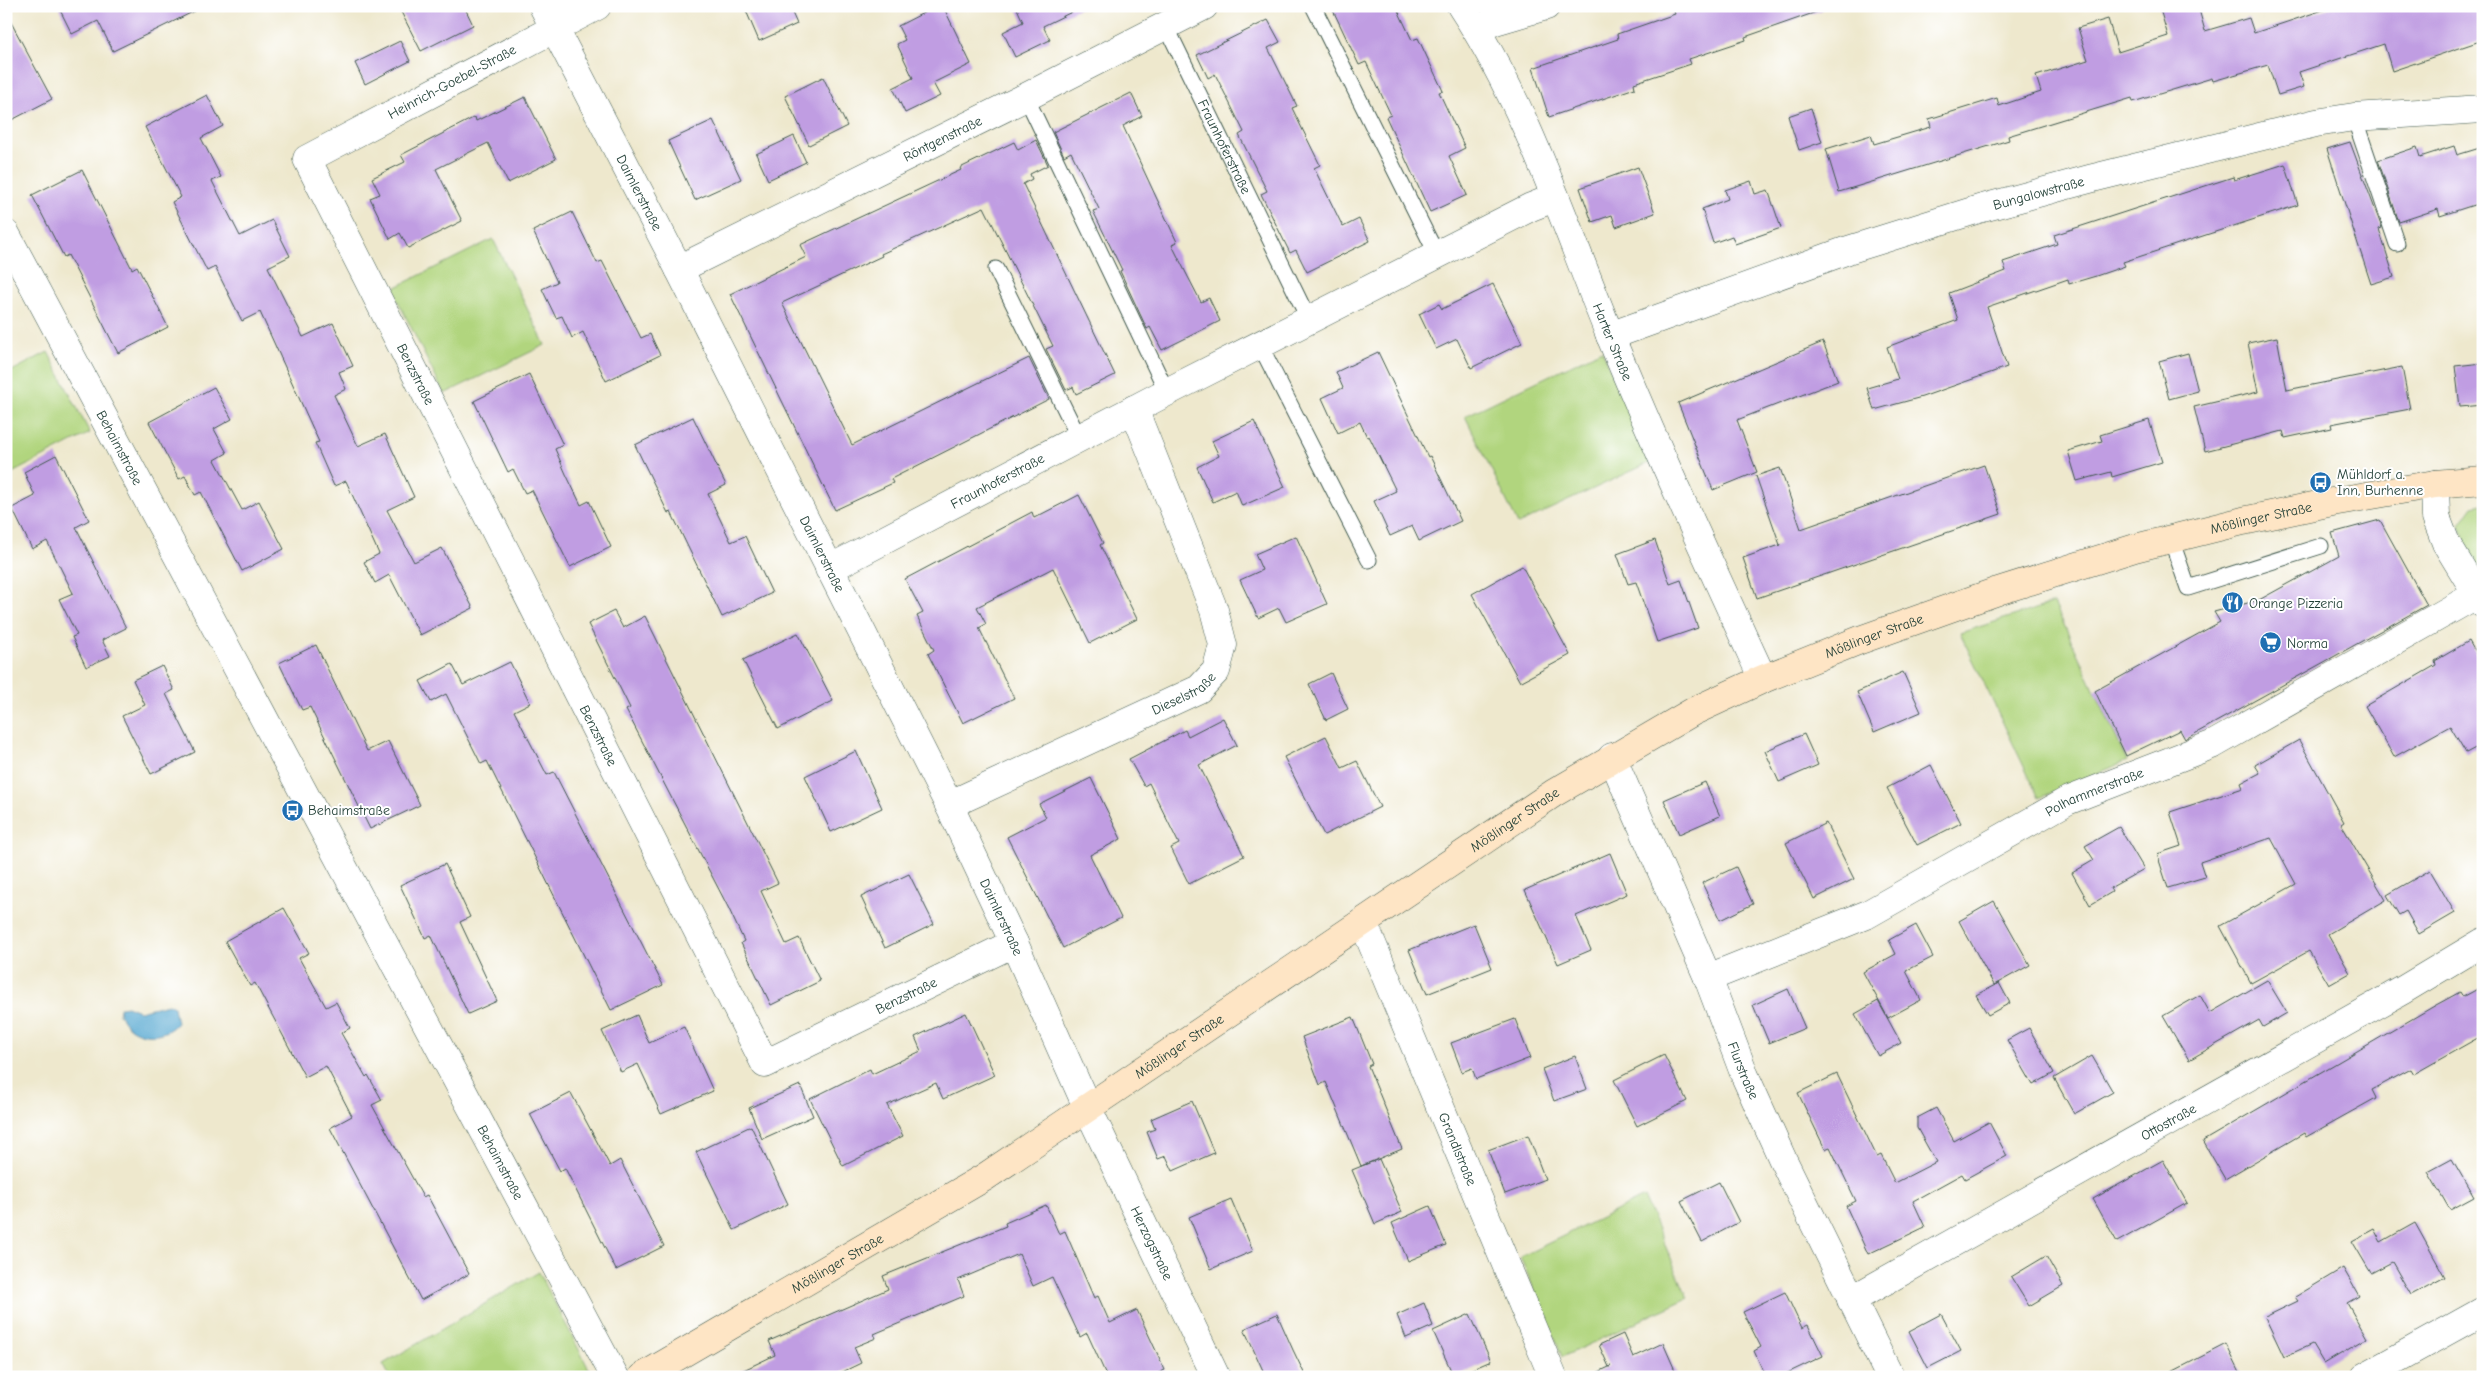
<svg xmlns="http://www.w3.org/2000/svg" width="2489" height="1383" font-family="'Comic Neue',sans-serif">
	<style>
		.green { fill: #b1d57e; stroke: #688959 }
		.water { fill: #54a7d0; stroke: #3a7282 }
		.building { fill: #c09de2 }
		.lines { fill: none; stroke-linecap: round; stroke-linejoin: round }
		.lane-casing { stroke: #3e574b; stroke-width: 17 }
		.street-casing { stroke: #3e574b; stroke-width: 29 }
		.secondary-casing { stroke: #3e574b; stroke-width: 29 }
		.lane { stroke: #fff; stroke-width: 15 }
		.street { stroke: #fff; stroke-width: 28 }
		.secondary { stroke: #fee5c5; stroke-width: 28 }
		.labels { text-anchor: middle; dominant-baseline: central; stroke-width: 4; stroke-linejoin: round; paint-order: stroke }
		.street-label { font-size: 14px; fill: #1f3d34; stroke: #fff }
		.poi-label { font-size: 14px; fill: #1f3d34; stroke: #fff; text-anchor: start }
	</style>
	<rect width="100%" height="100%" fill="#fff"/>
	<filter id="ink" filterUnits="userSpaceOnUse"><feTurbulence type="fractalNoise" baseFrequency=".02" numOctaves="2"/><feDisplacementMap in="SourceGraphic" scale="10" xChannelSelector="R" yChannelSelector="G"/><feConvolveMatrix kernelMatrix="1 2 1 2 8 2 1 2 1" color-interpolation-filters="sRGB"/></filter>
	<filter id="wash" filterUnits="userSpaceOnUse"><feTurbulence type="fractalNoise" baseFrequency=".0096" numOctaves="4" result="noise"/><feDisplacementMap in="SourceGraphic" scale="20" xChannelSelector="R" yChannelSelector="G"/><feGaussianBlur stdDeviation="1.12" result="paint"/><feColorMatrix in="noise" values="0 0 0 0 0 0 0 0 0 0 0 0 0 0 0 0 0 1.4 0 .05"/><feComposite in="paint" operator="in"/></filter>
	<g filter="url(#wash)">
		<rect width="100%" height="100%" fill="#eee8cd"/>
		<g class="green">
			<path d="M493,239L545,345L444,394L392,289Z"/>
			<path d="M1602,350L1651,462L1518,524L1465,416Z"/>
			<path d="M48,352L90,433L6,476V374Z"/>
			<path d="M2483,504V584L2470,557L2460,524L2473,506Z"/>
			<path d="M2054,603L2127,761L2039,798L1960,633Z"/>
			<path d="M1644,1197L1688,1298L1562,1357L1551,1328L1520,1257Z"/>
			<path d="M539,1272L593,1377H390L383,1364Z"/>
		</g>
		<path class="water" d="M168,1004L174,1007L177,1023C166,1037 142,1038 129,1027C125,1024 122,1018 119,1014L120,1007L127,1006L139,1011Z"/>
		<g id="blocks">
			<g class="building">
				<path d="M58,6H205L113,51L98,21L72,34Z"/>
				<path d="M398,6H464L473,25L421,51Z"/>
				<path d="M744,6H789L797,24L759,41Z"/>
				<path d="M937,6H943L971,64L933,83L940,96L905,113L893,88L913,78L897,44L905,40L898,26Z"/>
				<path d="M1016,6H1084L1043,26L1050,40L1015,57L1003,32L1023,22Z"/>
				<path d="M1331,6H1396L1412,40L1418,38L1443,91L1439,92L1465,148L1449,156L1467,195L1430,212L1386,117L1391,115L1366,62L1359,65Z"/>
				<path d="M1672,6H1821L1822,10L1745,37L1746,40L1689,59L1691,64L1634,83L1635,88L1549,117L1533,68L1618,39L1617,34L1675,14Z"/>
				<path d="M2159,6H2198L2205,31L2249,18L2254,33L2335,6H2483V40L2392,71L2384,44L2299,72L2304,87L2278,95L2268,65L2213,81L2212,78L2133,102L2132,98L2008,136L2009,140L1839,192L1826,149L1871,135L1874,144L1931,127L1929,119L1997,98L1999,106L2041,92L2036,76L2088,60L2078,28L2108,19L2118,52L2168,36Z"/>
				<path d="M6,13L52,99L6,123Z"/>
				<path d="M1268,20L1280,42L1268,48L1297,106L1292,108L1320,165L1314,168L1343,227L1359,219L1370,241L1307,272L1296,250L1290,253L1261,194L1267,191L1239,135L1244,132L1215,74L1208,78L1197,55Z"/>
				<path d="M400,41L410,61L365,84L355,63Z"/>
				<path d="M823,77L847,126L809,145L785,96Z"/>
				<path d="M1131,93L1142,116L1123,126L1177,242L1172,245L1186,273L1201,302L1209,298L1220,321L1162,350L1150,327L1147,329L1120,271L1122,270L1093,211L1099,209L1071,152L1064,156L1053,132Z"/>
				<path d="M207,95L223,126L201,138L221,177L212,181L240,236L272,220L290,256L268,267L303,337L333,323L353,366L339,372L346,389L334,395L358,446L385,434L414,497L387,510L414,562L442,548L473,608L420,635L389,575L375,583L364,562L379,554L346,481L334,486L315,443L319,442L260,312L242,321L215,267L207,271L172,202L181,197L145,127Z"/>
				<path d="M525,97L556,159L508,183L488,143L436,169L462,221L408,248L400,233L390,239L370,198L380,194L372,178L405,162L401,155L475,117L476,121Z"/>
				<path d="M1811,108L1822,142L1799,150L1788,116Z"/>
				<path d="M713,120L741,179L695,200L668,141Z"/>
				<path d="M794,136L806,162L768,180L756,154Z"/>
				<path d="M1036,140L1048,165L1030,174L1032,179L1023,184L1115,375L1076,394L1073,387L1066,390L1046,349L1053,346L984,207L881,254L882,256L782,303L852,445L1029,358L1049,399L891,479L893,483L835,510L730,294L806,257L800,245L961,170L960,168L1014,142L1018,150Z"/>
				<path d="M2350,142L2382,228L2379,229L2394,277L2371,284L2327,149Z"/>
				<path d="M2454,146L2457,155L2483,147V202L2440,216L2438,209L2399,222L2378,160L2417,147L2420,157Z"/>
				<path d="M2285,164L2298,205L2123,262L2125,266L2096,276L2069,284L2068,279L1987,307L2007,367L1922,397L1874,410L1867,388L1898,379L1887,347L1958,320L1949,293L2006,271L2003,262L2057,244L2054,235L2233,177L2234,180Z"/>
				<path d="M1638,167L1655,213L1616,227L1612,215L1592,222L1580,188Z"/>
				<path d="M82,170L132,269L137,266L168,327L118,353L68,255L64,257L32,195Z"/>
				<path d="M1751,181L1755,194L1768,190L1781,228L1735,244L1732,236L1713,243L1702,209L1728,199L1725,190Z"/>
				<path d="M572,212L597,263L602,261L641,338L650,334L660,355L606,381L583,332L572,338L562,316L556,318L542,289L557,282L533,231Z"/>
				<path d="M1493,284L1522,343L1471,368L1457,339L1436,349L1419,314L1439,304L1442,309Z"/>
				<path d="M2277,337L2287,390L2402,367L2410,409L2331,424L2332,428L2285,438L2283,431L2205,451L2194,407L2258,392L2248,343Z"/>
				<path d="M1823,342L1838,381L1737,420L1757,472L1713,490L1678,403Z"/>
				<path d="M1378,352L1428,457L1430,456L1461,521L1419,541L1412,526L1390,536L1374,501L1396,491L1369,436L1367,437L1360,422L1338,433L1322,398L1343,388L1336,372Z"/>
				<path d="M2188,353L2198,391L2169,399L2159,361Z"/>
				<path d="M2483,363V405L2460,407L2455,366Z"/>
				<path d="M529,374L563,445L555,449L566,474L581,505L589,501L611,547L570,567L532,490L525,493L513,469L508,472L474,401Z"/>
				<path d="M214,387L232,419L214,429L227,453L215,460L242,510L259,501L284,549L242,571L201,492L195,495L185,476L179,479L149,422Z"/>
				<path d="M693,417L726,485L708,494L731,542L745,536L772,593L722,617L671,512L668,513L635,445Z"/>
				<path d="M2149,420L2162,462L2112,477L2111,472L2077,481L2068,451L2102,441L2100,435Z"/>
				<path d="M1254,421L1285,487L1242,506L1236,491L1213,502L1197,467L1219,456L1212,441Z"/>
				<path d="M56,455L89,520L76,527L126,628L102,640L110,656L86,667L72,637L77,635L59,599L73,593L47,541L32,549L12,508L35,496L24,472Z"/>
				<path d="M1984,465L2001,514L1757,598L1743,558L1780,545L1756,476L1780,468L1801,529Z"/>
				<path d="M1079,495L1103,543L1100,545L1137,619L1090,643L1053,568L977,607L986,624L979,628L1014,698L963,723L928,654L934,650L917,616L923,613L905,579L1032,512L1034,518Z"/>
				<path d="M2380,520L2427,605L2189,737L2185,739L2180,730L2126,756L2095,691L2220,622L2214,612L2259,600L2339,556L2332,533Z"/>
				<path d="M1296,536L1327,604L1286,622L1279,608L1258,618L1240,580L1262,570L1255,554Z"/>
				<path d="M1655,540L1670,584L1681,580L1698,628L1657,642L1636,582L1628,584L1617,554Z"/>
				<path d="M1522,566L1570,655L1520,682L1472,594Z"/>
				<path d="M614,611L623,628L645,616L778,883L761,891L786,944L799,938L820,981L771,1005L741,943L744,941L728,907L626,710L630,708L588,624Z"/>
				<path d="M798,633L833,701L778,729L743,660Z"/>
				<path d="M2469,641L2483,666V744L2466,753L2450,726L2394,757L2365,706L2436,665L2435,661Z"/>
				<path d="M316,645L367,751L388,741L420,805L370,829L310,707L302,710L279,663Z"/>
				<path d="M510,662L530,703L514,711L547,775L554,772L663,985L611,1010L487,761L481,764L446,694L431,702L420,681L452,664L463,685Z"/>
				<path d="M162,666L174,690L166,694L195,752L151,774L122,716L145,705L133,680Z"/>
				<path d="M1903,672L1921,712L1874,732L1857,692Z"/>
				<path d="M1331,673L1348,709L1326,720L1309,684Z"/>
				<path d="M1223,718L1237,745L1199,765L1244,856L1189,884L1171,848L1179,844L1149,783L1144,786L1129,759L1185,730L1188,736Z"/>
				<path d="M1804,734L1818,765L1779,782L1765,751Z"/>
				<path d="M1326,736L1342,768L1357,761L1380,807L1324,835L1284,757Z"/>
				<path d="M2299,740L2344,822L2341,824L2386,900L2328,934L2350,973L2329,985L2309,951L2251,983L2220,926L2296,884L2271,838L2200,862L2205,877L2168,888L2157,854L2181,846L2170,812L2243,788L2241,783L2260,773L2255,765Z"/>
				<path d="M856,751L882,808L831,832L805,776Z"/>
				<path d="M1931,765L1961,823L1917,845L1887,788Z"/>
				<path d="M1091,778L1121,839L1090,855L1121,918L1063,948L1007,837L1046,817L1039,804Z"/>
				<path d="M1705,782L1720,816L1679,834L1664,800Z"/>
				<path d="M1826,823L1854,879L1814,899L1786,843Z"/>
				<path d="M2119,827L2144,869L2110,888L2112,892L2090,905L2072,873L2094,860L2085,846Z"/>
				<path d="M1610,853L1627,894L1576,916L1591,950L1558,964L1525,890Z"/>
				<path d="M445,864L470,917L460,922L497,1001L468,1014L431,935L425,938L400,885Z"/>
				<path d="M1736,867L1753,904L1720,920L1702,883Z"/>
				<path d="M2430,870L2455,913L2419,934L2406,911L2399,915L2387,895Z"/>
				<path d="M909,874L934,924L885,948L861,897Z"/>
				<path d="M1994,901L2030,965L1994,985L1959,921Z"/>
				<path d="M284,908L309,953L299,958L326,1007L336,1002L350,1028L341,1033L366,1077L368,1075L382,1100L372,1105L423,1197L427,1195L469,1274L421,1300L330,1128L352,1116L326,1066L305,1077L255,983L250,986L225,941Z"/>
				<path d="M1474,924L1492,968L1427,994L1409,950Z"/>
				<path d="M1916,925L1933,957L1906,971L1921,1000L1888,1018L1863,972L1896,954L1889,940Z"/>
				<path d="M2267,980L2287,1013L2263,1027L2259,1020L2189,1060L2163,1016L2200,995L2210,1013Z"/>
				<path d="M1999,983L2010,1003L1988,1015L1976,995Z"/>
				<path d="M2483,986V1035L2414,1074L2411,1069L2372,1090L2376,1098L2306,1137L2304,1133L2225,1179L2203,1141L2436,1005L2460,992L2463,997Z"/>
				<path d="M1788,989L1805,1028L1769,1043L1753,1005Z"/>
				<path d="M1878,1001L1901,1043L1878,1056L1855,1014Z"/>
				<path d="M966,1013L995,1075L943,1099L936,1083L887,1105L903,1136L843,1166L810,1099L870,1069L872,1074L921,1051L915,1037Z"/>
				<path d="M637,1015L649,1043L684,1027L713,1091L661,1114L638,1064L621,1072L602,1031Z"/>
				<path d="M1353,1017L1372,1064L1368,1066L1402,1149L1361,1166L1326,1082L1320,1085L1302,1037Z"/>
				<path d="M1515,1019L1530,1058L1476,1079L1472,1068L1462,1072L1451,1043Z"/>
				<path d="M2029,1028L2054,1073L2033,1085L2007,1040Z"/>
				<path d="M1664,1055L1687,1101L1637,1126L1614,1080Z"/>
				<path d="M1575,1056L1587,1089L1554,1101L1542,1069Z"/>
				<path d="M2092,1056L2113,1092L2074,1114L2054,1078Z"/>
				<path d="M1837,1074L1877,1157L1881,1155L1895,1183L1936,1162L1917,1128V1118L1936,1108L1954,1141L1989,1122L2007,1156L1965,1179L1962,1174L1913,1201L1925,1227L1868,1254L1846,1206L1856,1201L1830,1147L1825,1149L1798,1093Z"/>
				<path d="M800,1085L813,1116L762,1139L749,1108Z"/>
				<path d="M571,1093L610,1166L620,1160L664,1246L616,1270L565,1168L560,1171L530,1114Z"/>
				<path d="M1192,1101L1214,1153L1173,1171L1166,1156L1158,1159L1147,1132L1155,1129L1151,1119Z"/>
				<path d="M751,1126L788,1204L734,1230L696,1152Z"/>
				<path d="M1528,1135L1545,1179L1505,1194L1488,1150Z"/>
				<path d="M1379,1159L1402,1212L1375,1224L1352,1170Z"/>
				<path d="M2452,1159L2474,1197L2450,1210L2428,1172Z"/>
				<path d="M2163,1160L2187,1203L2117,1242L2093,1199Z"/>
				<path d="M1719,1182L1739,1222L1702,1242L1681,1201Z"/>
				<path d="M1231,1199L1253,1251L1211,1269L1189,1217Z"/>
				<path d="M1046,1205L1059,1234L1065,1231L1094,1298L1098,1296L1110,1323L1137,1310L1165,1370L1150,1377H1107L1087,1333L1080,1337L1052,1277L1033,1286L1019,1254L958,1280L964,1296L874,1334L876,1338L854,1347L861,1363L832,1377H729L775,1355L769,1341L888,1289L883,1276L1006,1226L1005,1223Z"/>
				<path d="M1430,1206L1446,1245L1408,1261L1392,1223Z"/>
				<path d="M2415,1223L2445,1277L2411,1295L2392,1262L2371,1273L2352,1241L2374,1229L2381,1242Z"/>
				<path d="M2046,1256L2063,1286L2029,1306L2011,1277Z"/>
				<path d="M2343,1268L2359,1296L2347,1303L2367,1338L2324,1364L2312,1344L2284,1357L2265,1317L2298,1301L2295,1297Z"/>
				<path d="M1785,1292L1802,1328L1808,1325L1823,1356L1779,1377H1766L1754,1351L1761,1347L1743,1312Z"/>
				<path d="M1424,1303L1433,1326L1406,1338L1397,1315Z"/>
				<path d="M1277,1314L1293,1350L1306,1377H1266L1244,1329Z"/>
				<path d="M1470,1314L1491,1361L1454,1377L1433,1331Z"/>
				<path d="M1941,1314L1961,1351L1928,1368L1909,1331Z"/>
				<path d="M1623,1334L1633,1357L1663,1343L1678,1377H1588L1611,1366L1609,1367L1599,1345Z"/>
				<path d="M2226,1344L2242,1377H2162Z"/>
			</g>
		</g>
	</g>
	<g filter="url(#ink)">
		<use href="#blocks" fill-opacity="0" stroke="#3e574b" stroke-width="1"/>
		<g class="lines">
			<defs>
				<g id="lane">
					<path d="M1313,6L1437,255"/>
					<path id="s1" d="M1166,26L1309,320"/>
					<path d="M1026,97L1167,392"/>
					<path d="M2354,117L2397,244"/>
					<path d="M996,269L1079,438"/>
					<path d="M1260,345L1369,560"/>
					<path d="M2171,539L2188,588L2321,546"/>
				</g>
				<g id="street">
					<path id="s2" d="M543,6L679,269L949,805L1014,943L1088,1109L1216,1377"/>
					<path id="s3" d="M597,6L307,159L765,1064L1014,943"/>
					<path id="s4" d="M1461,6C1527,106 1564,223 1609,333C1657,450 1710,564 1763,679"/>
					<path d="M1476,29L1495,21L1546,6"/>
					<path id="s5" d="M6,234L615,1377"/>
					<path id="s6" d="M679,269L1026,97L1204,6"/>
					<path id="s7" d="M1610,336L1848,250L1979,209L2093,178L2316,123L2354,117L2483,109"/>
					<path d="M2435,484L2436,517L2446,543L2483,604"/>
					<path id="s8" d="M829,569L1167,392L1531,207L1554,198"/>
					<path id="s9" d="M1612,757L1708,978L1745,1076L1782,1158L1890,1377"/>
					<path id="s10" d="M949,805L1199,689L1216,671L1223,645L1214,610L1134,409"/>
					<path id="s11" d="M1363,922L1553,1377"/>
					<path id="s12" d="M1708,978L1868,914L2067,801L2214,744L2476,595"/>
					<path id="s13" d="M1851,1300L2403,990L2483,942"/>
					<path d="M2364,1377L2483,1311"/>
				</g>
				<g id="secondary">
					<path id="s14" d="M642,1377L985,1177L1554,793L1694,711L1763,679L1860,640L1998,591L2135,548L2243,521L2332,502L2435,484L2483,480"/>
				</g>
			</defs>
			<use href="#lane" class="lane-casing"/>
			<use href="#street" class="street-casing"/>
			<use href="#secondary" class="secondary-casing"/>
			<use href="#lane" class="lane"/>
			<use href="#street" class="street"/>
			<use href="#secondary" class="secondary"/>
		</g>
	</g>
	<defs>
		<symbol id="bus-disc" viewBox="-11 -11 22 22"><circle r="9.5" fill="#1f6fb2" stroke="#fff"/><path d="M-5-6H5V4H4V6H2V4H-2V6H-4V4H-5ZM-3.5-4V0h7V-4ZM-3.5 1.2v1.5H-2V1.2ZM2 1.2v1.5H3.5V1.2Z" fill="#fff"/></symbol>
		<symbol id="restaurant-disc" viewBox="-11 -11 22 22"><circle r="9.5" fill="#1f6fb2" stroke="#fff"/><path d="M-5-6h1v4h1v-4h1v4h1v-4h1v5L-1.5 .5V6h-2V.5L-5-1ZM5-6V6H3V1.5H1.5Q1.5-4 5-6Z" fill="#fff"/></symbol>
		<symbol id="supermarket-disc" viewBox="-11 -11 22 22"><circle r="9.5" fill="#1f6fb2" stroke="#fff"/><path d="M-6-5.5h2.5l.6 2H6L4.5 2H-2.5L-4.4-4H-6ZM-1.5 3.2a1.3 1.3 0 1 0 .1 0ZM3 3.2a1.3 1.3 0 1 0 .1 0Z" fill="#fff"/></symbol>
	</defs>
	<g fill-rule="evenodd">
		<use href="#bus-disc" x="2308" y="470" width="25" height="25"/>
		<use href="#restaurant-disc" x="2220" y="590" width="25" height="25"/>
		<use href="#supermarket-disc" x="2258" y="630" width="25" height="25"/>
		<use href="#bus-disc" x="280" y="798" width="25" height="25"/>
	</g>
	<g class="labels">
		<g class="street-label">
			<text transform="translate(452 82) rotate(-28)">Heinrich-Goebel-Straße</text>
			<text stroke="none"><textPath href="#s6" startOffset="294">Röntgenstraße</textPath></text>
			<text stroke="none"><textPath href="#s1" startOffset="134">Fraunhoferstraße</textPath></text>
			<text stroke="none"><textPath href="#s2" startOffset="210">Daimlerstraße</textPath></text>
			<text stroke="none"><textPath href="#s7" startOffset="452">Bungalowstraße</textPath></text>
			<text stroke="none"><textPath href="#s4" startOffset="369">Harter Straße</textPath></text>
			<text stroke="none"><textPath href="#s3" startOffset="569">Benzstraße</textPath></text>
			<text stroke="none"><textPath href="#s5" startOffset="242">Behaimstraße</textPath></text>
			<text stroke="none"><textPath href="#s8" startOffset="190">Fraunhoferstraße</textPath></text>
			<text stroke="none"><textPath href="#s14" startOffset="1846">Mößlinger Straße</textPath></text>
			<text stroke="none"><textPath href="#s2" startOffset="615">Daimlerstraße</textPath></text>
			<text stroke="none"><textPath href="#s14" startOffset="1441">Mößlinger Straße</textPath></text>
			<text stroke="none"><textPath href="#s10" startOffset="260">Dieselstraße</textPath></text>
			<text stroke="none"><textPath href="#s3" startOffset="974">Benzstraße</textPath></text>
			<text stroke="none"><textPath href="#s12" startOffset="430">Polhammerstraße</textPath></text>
			<text stroke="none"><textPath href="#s14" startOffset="1036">Mößlinger Straße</textPath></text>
			<text stroke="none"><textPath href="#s2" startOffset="1020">Daimlerstraße</textPath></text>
			<text stroke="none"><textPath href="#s3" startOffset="1499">Benzstraße</textPath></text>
			<text stroke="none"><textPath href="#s14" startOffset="631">Mößlinger Straße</textPath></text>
			<text stroke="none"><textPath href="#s9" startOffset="340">Flurstraße</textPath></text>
			<text stroke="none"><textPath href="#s13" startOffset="364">Ottostraße</textPath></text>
			<text stroke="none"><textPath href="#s11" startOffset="246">Grandlstraße</textPath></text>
			<text stroke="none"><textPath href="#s5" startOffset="1052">Behaimstraße</textPath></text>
			<text stroke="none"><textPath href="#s2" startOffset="1379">Herzogstraße</textPath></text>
			<text stroke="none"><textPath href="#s14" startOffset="226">Mößlinger Straße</textPath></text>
		</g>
		<g class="poi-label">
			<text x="2337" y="474">Mühldorf a.<tspan x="2337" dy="16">Inn, Burhenne</tspan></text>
			<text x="2249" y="603">Orange Pizzeria</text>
			<text x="2287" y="643">Norma</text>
			<text x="308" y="810">Behaimstraße</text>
		</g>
	</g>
	<rect width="2489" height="1383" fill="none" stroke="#fff" stroke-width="25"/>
</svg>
